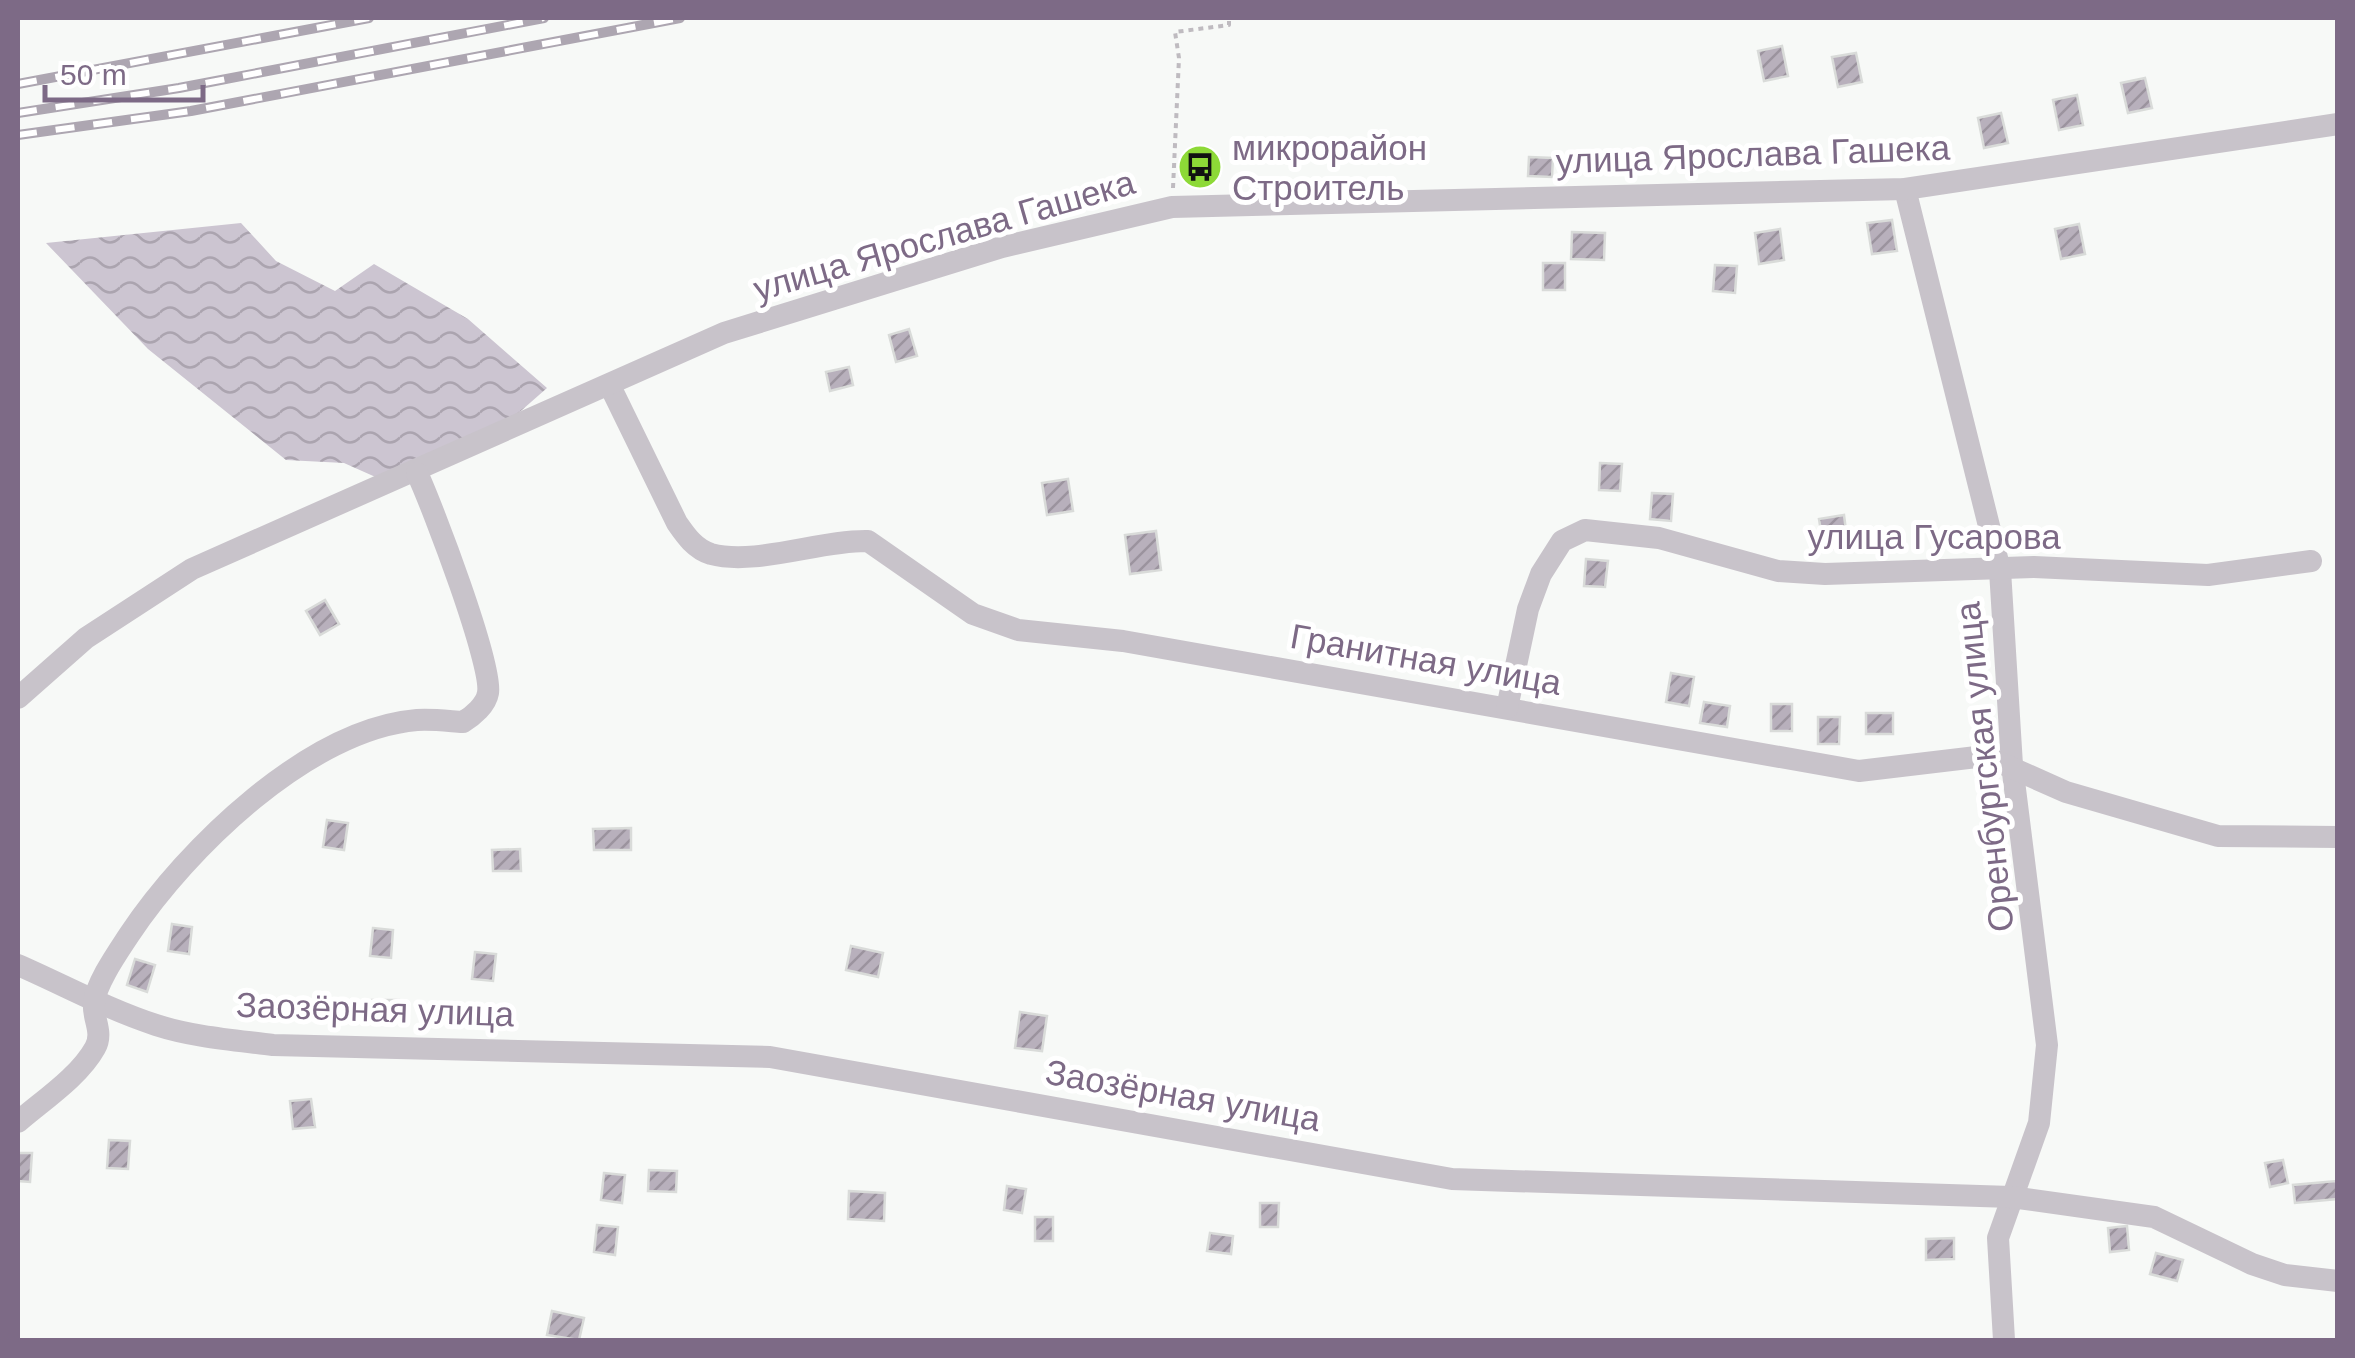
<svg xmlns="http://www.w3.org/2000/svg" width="2355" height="1358" font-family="Arial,sans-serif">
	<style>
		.water { fill: url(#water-waves) }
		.building { fill: url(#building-hatch); stroke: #d9dbd9; stroke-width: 2.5 }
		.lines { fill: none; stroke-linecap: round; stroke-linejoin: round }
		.path { stroke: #bfbbc0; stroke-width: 4; stroke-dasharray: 5 5; stroke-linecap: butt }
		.minor { stroke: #c8c3ca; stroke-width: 22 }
		.rail-casing { stroke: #ada6b1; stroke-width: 10 }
		.rail { stroke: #fff; stroke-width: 6; stroke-dasharray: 19; stroke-linecap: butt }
		.labels { text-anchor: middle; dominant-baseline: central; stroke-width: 10; stroke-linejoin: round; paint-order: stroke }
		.poi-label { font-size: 35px; fill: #7d6a86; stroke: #fff; text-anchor: start }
		.street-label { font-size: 35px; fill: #7d6a86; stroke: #fff }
	</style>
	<defs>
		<pattern id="water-waves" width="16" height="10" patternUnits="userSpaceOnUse" patternTransform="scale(2.5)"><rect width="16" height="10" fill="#ccc5d1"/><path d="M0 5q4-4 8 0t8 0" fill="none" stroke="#aba4af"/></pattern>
		<pattern id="building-hatch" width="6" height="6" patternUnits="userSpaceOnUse" patternTransform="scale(2.5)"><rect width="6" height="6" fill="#b8b0bc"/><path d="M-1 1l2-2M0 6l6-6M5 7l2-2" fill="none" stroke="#9b939e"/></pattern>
	</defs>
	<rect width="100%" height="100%" fill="#f7f9f7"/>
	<path class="water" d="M241,223L276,261L335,291L374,264L468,319L547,388L505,425L380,479L344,463L286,460L148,349L46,243Z"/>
	<g class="building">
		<path d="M1782,46L1788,76L1764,81L1758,51Z"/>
		<path d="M1856,53L1862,82L1838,87L1832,57Z"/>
		<path d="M2145,78L2152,108L2128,113L2121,83Z"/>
		<path d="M2077,95L2083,125L2059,130L2053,100Z"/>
		<path d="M2001,113L2008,143L1984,148L1978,118Z"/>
		<path d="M1529,157L1553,158L1552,177L1528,176Z"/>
		<path d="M1892,220L1897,251L1872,254L1867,223Z"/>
		<path d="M2079,224L2085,254L2061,259L2055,229Z"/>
		<path d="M1780,229L1784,260L1759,264L1755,233Z"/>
		<path d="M1572,232L1605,233L1604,260L1571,259Z"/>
		<rect x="1543" y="263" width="22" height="27"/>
		<path d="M1715,265L1737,266L1735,293L1713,291Z"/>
		<path d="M909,329L917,356L896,362L889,335Z"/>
		<path d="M849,367L853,385L830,391L826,372Z"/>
		<path d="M1600,463L1622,464L1620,491L1599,490Z"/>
		<path d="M1068,479L1073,511L1047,515L1042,483Z"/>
		<path d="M1652,493L1673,494L1671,521L1650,519Z"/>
		<path d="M1844,515L1848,546L1824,550L1819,519Z"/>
		<path d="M1156,531L1161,570L1130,574L1125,535Z"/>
		<path d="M1586,559L1608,561L1605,587L1584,586Z"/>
		<path d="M325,600L339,624L320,635L306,611Z"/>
		<path d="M1671,673L1694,677L1689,706L1666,702Z"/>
		<path d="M1704,702L1730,706L1727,727L1700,723Z"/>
		<rect x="1771" y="704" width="21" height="27"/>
		<rect x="1866" y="713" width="27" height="21"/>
		<path d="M1818,717H1840L1839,744H1818Z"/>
		<path d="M327,820L348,823L344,850L323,847Z"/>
		<path d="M631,828V850H594L593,829Z"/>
		<path d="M520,849L521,871H493L492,850Z"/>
		<path d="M172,924L192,927L189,954L168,951Z"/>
		<path d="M373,928L393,930L391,958L370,956Z"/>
		<path d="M851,946L883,953L878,977L846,970Z"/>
		<path d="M475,952L496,954L493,981L472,979Z"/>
		<path d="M135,959L155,965L147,992L127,985Z"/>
		<path d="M372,1000H399V1021H371Z"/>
		<path d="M1020,1012L1047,1016L1042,1051L1015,1048Z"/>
		<path d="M311,1099L315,1127L293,1129L290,1101Z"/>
		<path d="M109,1140L130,1141L128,1169L107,1168Z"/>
		<path d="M18,1153H32L30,1182L18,1181Z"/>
		<path d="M2283,1160L2288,1183L2270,1187L2265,1163Z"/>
		<path d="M649,1170L677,1171L676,1192L648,1191Z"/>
		<path d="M604,1173L625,1175L622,1203L601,1200Z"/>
		<path d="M2336,1181L2337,1199L2295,1203L2293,1185Z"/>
		<path d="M1007,1186L1026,1189L1022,1213L1004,1210Z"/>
		<path d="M849,1191L885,1193L884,1221L848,1219Z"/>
		<path d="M1260,1203H1279L1278,1227H1260Z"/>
		<rect x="1035" y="1217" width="18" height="24"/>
		<path d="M597,1225L618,1227L615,1255L594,1252Z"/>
		<path d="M2127,1226L2129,1250L2110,1252L2108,1228Z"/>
		<path d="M1210,1233L1233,1236L1231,1254L1207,1251Z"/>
		<path d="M1954,1238V1259L1926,1260V1239Z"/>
		<path d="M2156,1253L2183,1260L2177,1281L2150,1274Z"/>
		<path d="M552,1311L584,1318L579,1340L547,1335Z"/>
	</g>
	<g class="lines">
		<path class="path" d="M1173,188L1179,58L1175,32L1229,25V18"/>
		<g class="minor">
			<path d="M1905,189L2000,570L2012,765L2047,1045L2039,1123L1998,1238L2004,1340"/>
			<path d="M610,386L677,523C686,536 695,549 711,554C755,566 821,540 868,541L973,614L1018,630L1123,641L1859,771L1985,756L2066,792L2218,836L2338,837"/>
			<path d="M18,698L86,638L192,569L724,333L1002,247L1172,207L1905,189L2338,124"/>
			<path d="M1507,708L1528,609L1541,574L1562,541L1585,530L1659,538L1778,571L1825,574L2034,567L2208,575L2311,561"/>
			<path d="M18,965C64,985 107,1009 156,1025C193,1037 234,1040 273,1045L770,1057L1452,1179L2011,1197L2154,1217L2252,1264L2285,1275L2338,1281"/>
			<path d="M18,1122C42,1101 79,1077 95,1048C104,1032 92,1018 94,1003C96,983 118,952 129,935C187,848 309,729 417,720C432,719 448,721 463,722C473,716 486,705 488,693C493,665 432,505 417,473"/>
		</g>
		<defs>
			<g id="rail">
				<path d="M18,84L369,18"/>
				<path d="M18,113L179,88L544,18"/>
				<path d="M18,135L191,111L680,18"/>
			</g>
		</defs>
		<use href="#rail" class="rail-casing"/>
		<use href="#rail" class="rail"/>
	</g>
	<defs>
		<symbol id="bus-disc" viewBox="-11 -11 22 22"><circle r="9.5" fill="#8dd937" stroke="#fff"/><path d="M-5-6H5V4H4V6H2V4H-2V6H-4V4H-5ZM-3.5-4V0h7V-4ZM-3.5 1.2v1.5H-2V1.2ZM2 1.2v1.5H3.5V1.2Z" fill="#111"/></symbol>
	</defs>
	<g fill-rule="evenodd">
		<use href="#bus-disc" x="1175" y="142" width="50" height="50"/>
	</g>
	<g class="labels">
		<g class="poi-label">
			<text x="1232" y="147">микрорайон<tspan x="1232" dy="40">Строитель</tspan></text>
		</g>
		<g class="street-label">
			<text transform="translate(1753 154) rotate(-2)">улица Ярослава Гашека</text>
			<text transform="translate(944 235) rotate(-16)">улица Ярослава Гашека</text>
			<text x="1934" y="536">улица Гусарова</text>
			<text transform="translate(1426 659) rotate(10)">Гранитная улица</text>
			<text transform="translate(1984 767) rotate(-96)">Оренбургская улица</text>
			<text transform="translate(375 1009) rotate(2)">Заозёрная улица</text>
			<text transform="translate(1183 1095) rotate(10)">Заозёрная улица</text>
		</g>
	</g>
	<rect width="2355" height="1358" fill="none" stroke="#7d6a86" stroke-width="40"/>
	<path d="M45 85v15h158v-15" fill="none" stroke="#7d6a86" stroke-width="5"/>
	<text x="60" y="85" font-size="30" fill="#7d6a86" stroke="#ffffff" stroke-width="8" paint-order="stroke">50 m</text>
</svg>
